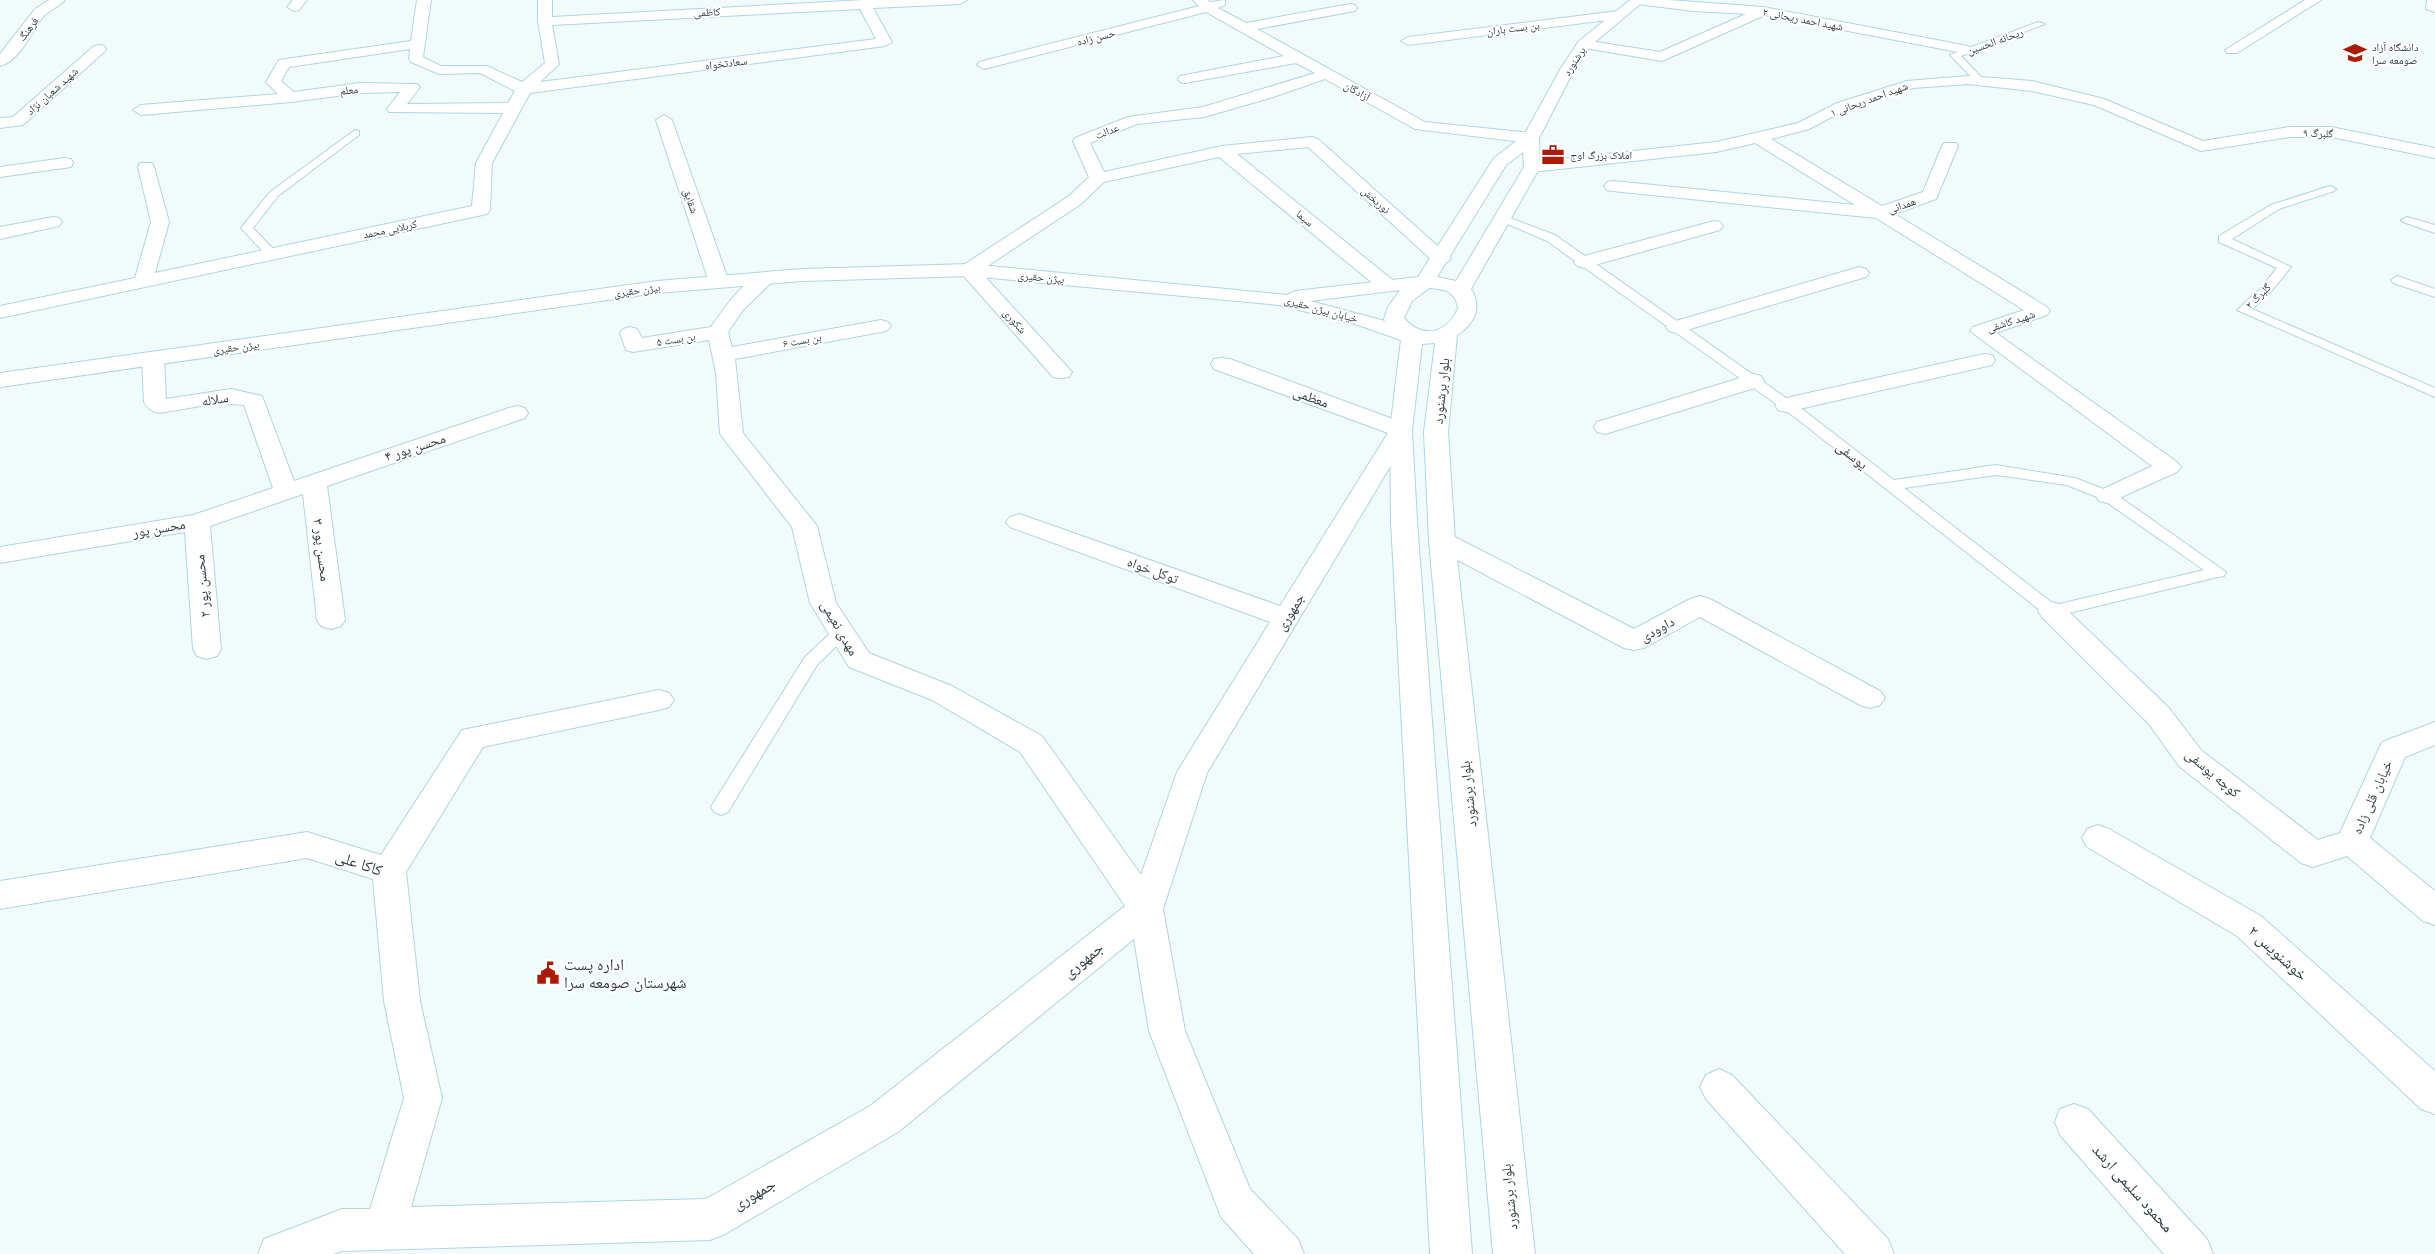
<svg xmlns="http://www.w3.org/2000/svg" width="2435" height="1254" font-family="'Public Sans','Noto Naskh Arabic',sans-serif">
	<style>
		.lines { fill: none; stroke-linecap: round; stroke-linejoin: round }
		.service-casing { stroke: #acd6df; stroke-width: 2 }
		.minor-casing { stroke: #acd6df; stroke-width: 2 }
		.secondary-casing { stroke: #acd6df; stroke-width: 2 }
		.service { fill: #fff; fill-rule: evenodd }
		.minor { fill: #fff; fill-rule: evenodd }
		.secondary { fill: #fff; fill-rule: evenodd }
		.labels { text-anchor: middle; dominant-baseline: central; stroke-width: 4; stroke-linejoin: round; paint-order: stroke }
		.far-street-label { font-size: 11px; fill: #2e3f43; stroke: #fff }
		.far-poi-label { font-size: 11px; fill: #2e3f43; stroke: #fff; text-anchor: start }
		.street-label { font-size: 14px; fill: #2e3f43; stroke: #fff }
		.near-street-label { font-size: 16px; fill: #2e3f43; stroke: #fff }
		.near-poi-label { font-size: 16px; fill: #2e3f43; stroke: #fff; text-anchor: start }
	</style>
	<rect width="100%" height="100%" fill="#f2fbfc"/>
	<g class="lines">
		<defs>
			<g id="service">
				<path d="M2427,0H2435V12L2426,9Z"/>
				<path d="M2038,22L2045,24L1961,56L1983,79V83H1977L1950,55Z"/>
				<path d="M355,130L359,131V135L278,196L253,228L278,254L272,258L268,257L241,228L270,192Z"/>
				<path d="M2330,186L2336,189L2334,191L2279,209L2232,239L2291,267L2268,295L2252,309L2435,388V397L2237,310L2260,289L2277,268L2219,242V236L2271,205Z"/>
				<path d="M1502,215L1555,235L1806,412L1894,480L1996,465L2075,478L2114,493L2226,572L2224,576L2218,577L2052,617L2046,615L1796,418L1547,241L1498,220V216ZM1996,475L2067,485L2102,499L2204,570L2055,605L1904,488Z"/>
				<path d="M2407,217L2435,225V233L2403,222L2401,220Z"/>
				<path d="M2397,276L2435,289V297L2393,283L2391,280Z"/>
				<path d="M842,626L848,628L851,632L817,665L728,812L721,815L714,812L711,807L714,802L805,657L836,628Z"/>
			</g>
			<g id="minor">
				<path d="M49,0H65C59,7 49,10 43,17C31,32 20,61 0,66V54L35,9Z"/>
				<path d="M293,0H307L299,10L294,11L287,7Z"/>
				<path d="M417,0H431L423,57L441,66H487L522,82L545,63L538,21V0H552V17L864,0H967L960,4L873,8L892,42L885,46L530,93L492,163L490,210L487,214L0,318V306L135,278L151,222L138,167L140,163H152L154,167L169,222L155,273L472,206L476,163L503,113L389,112L387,109L400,92L360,93L291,102L141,115L133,110L141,105L278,94L266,82L279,60L411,41ZM860,9L876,39L540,82L559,64L552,25ZM410,49L409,59L411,62L439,74L480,73L515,91L508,103L407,104L420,87L417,84L360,83L294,92L281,81L289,67Z"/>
				<path d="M1193,0H1207L1210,2L1225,0V5L1218,8L1246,23L1350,4L1355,5L1357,8L1355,11L1257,29L1425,122L1531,133L1539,138L1531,143L1415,129L1325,79L1270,98L1204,117L1137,124L1090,143L1104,172L1222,146L1312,137L1318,139L1451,258L1448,262H1434L1308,147L1237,154L1395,282L1398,286L1395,290H1381L1219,157L1104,182L1081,204L980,271L1072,372L1069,377L1061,378L1053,377L962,274L959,270L962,266L1069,196L1089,177L1073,141L1075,138L1128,117L1203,107L1315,73L1296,63L1185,83L1180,82L1178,79L1180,76L1185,75L1284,56L1206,12L984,69L977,65L979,62L1199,6Z"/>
				<path d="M1630,0H1669L1763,7L1968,46L1975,50L1968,54L1765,15L1662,61L1579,47L1577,44L1584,40L1660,52L1746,14L1694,11L1637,4Z"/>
				<path d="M2305,0H2321L2237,53H2227L2225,50Z"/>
				<path d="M1618,11L1623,12L1625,15L1623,18L1408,45L1401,41L1408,37Z"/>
				<path d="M99,45L104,46L106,49L104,52L23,125L0,128V118L13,117L94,46Z"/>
				<path d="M1968,76L2032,81L2104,99L2203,141L2289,127H2331L2435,148V158L2331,137H2289L2201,151L2094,105L2032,91L1968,84L1913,88L1847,109L1809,129L1771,139L1882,206L1923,192L1942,146L1944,143H1956L1958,146L1936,199L1895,214L2047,307L2050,311L2047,315L1996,333L2177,462L2181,467L2177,472L2108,503L2099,501L2096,496L2099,491L2152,466L1970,331L1973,327L2024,310L1876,218L1613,191L1607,190L1604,186L1607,182L1613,181L1855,205L1755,143L1716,152L1532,172L1526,171L1524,167L1526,163L1532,162L1716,142L1798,123L1837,103L1907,81Z"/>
				<path d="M664,115L672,120L729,282L726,286H712L709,282L656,120Z"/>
				<path d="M65,158L71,159L73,163L71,167L0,177V167Z"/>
				<path d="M53,217L59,218L62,222L59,226L0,239V227Z"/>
				<path d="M1714,221L1720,222L1723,226L1720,230L1584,268L1577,266L1574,262L1577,258Z"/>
				<path d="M1859,267L1866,269L1869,273L1866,277L1683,331L1676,333L1669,331L1666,327L1669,323Z"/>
				<path d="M766,272L773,274L776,278L743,310L728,332L732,347L881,320L888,322L891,326L888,330L881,332L735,359L743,433L817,526L836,603L869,653L952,686L1042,736L1141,875L1177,772L1270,622L1010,527L1006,522L1010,517L1019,514L1028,517L1280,606L1388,433L1214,369L1211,364L1214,359L1222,358L1230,359L1409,425L1412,430L1207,773L1163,909L1185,1031L1250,1189L1298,1239L1304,1254H1254L1221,1217L1149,1031L1134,939L898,1132L725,1234L710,1240L342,1251L333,1254H258L264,1239L342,1209H370L404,1098L384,1001L373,879L307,858L0,909V881L307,832L381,855L462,730L659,690L669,693L674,700L669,707L659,710L483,747L406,872L420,1001L442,1098L411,1207L706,1199L870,1106L1125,906L1020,752L932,700L849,667L810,603L792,527L720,434L716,373L709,340L633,352L626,350L620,333L623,329L630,327L637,329L642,338L711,327C723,310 745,277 766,272Z"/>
				<path d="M153,352L161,353L164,358L166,399L231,389L262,396L294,481L509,408L517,406L525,408L528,413L525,418L327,486L345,620L341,626L331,629L321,626L317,620L303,494L210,526L221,649L217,656L207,659L197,656L193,649L185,532L0,563V547L193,515L273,488L244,405L219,403L159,413C151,411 148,409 144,402L142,358L145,353Z"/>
				<path d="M1984,354L1992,355L1995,360L1992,365L1786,412L1778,410L1775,405L1778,400L1786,398Z"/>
				<path d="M1753,374L1761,376L1764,381L1761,386L1605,434L1597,432L1594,427L1597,422Z"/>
				<path d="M1442,533L1451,535L1634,629L1690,599L1700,596L1710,599L1880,691L1885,698L1880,705L1870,708L1860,705L1700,617L1644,648L1634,650L1624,648L1433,547L1429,541L1433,535Z"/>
				<path d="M2052,602L2062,605L2169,708L2201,750L2318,840L2340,833L2382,742L2435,722V745L2405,757L2370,838L2435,891V925L2423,921L2347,856L2313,867L2301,863L2179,766L2149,724L2042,617L2038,611L2042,605Z"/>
				<path d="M2098,825L2109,829L2261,916L2435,1071V1114L2421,1109L2237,936L2087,847L2082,838L2087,829Z"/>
				<path d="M1719,1069L1732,1075L1888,1239L1894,1254H1845L1706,1099L1700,1087L1706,1075Z"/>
				<path d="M2074,1104L2088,1109L2207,1239L2213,1254H2164L2060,1135L2055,1122L2060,1109Z"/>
			</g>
			<path id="secondary" d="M1630,0H1645L1589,47L1575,68L1539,138L1540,167L1471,289C1483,307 1474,325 1457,335L1448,432L1455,541L1535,1254H1493L1429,541L1424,432L1435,343L1422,344L1412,430L1417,521L1472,1254H1430L1391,521L1390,430L1401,340L1355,324L1279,305L969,276L803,281L657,293L0,387V373L657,281L803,269L969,264L1287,295L1295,291L1418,277L1494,158L1524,135L1561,68L1579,41ZM1523,152L1524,167L1456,281L1437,277L1506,165ZM1429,288C1445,289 1455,291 1458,308C1448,333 1423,340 1404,318L1412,301ZM1400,290L1388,307L1384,319L1385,321L1310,301Z"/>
		</defs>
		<use href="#service" class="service-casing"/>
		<use href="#minor" class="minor-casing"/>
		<use href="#secondary" class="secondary-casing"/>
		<use href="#service" class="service"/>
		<use href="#minor" class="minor"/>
		<use href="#secondary" class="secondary"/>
	</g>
	<defs>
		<symbol id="university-bare" viewBox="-9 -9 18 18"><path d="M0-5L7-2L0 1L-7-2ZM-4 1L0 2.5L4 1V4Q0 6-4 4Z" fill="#ab1b03" stroke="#fff" stroke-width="2.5" paint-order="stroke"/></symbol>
		<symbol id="office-bare" viewBox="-9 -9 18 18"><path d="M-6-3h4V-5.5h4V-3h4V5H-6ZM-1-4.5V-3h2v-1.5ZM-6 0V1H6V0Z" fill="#ab1b03" stroke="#fff" stroke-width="2.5" paint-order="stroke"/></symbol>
		<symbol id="civic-bare" viewBox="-9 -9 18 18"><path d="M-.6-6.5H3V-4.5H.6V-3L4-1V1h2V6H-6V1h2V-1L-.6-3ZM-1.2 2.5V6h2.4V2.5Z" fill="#ab1b03" stroke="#fff" stroke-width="2.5" paint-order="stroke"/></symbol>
	</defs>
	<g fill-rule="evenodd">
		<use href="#university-bare" x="2339" y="37" width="32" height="32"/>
		<use href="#office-bare" x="1537" y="139" width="32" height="32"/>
		<use href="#civic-bare" x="532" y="957" width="32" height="32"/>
	</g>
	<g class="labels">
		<g class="far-street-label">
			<text transform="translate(707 12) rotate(-3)">کاظمی</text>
			<text transform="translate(1803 19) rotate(11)">شهید احمد ریحانی ۲</text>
			<text transform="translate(1513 28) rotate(-7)">بن بست باران</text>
			<text transform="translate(28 29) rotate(-54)">فرهنگ</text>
			<text transform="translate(1096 37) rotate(-14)">حسن زاده</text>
			<text transform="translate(1995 41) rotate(-20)">ریحانه الحسین</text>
			<text transform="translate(1574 61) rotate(-57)">برشنورد</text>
			<text transform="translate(726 63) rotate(-7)">سعادتخواه</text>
			<text transform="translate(349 90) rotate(-7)">معلم</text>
			<text transform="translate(52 91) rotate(-42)">شهید شعبان نژاد</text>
			<text transform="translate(1357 91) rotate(29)">آزادگان</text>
			<text transform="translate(1869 99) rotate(-20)">شهید احمد ریحانی ۱</text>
			<text transform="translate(1107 131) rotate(-21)">عدالت</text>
			<text transform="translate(2318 133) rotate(2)">گلبرگ ۹</text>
			<text transform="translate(1376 200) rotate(42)">نوربخش</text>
			<text transform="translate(691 201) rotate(71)">شقایق</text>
			<text transform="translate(1902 205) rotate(-19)">همدانی</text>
			<text transform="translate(1305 218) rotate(39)">سیما</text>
			<text transform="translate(390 229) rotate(-12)">کربلایی محمد</text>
			<text transform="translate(1041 277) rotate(5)">بیژن حقیری</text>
			<text transform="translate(637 290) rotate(-8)">بیژن حقیری</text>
			<text transform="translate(2258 296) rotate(-45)">گلبرگ ۲</text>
			<text transform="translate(1321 309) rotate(15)">خیابان بیژن حقیری</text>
			<text transform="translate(1015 321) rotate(48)">شکوری</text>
			<text transform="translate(2011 321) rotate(-18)">شهید کاشفی</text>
			<text transform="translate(676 339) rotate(-9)">بن بست ۵</text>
			<text transform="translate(802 340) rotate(-10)">بن بست ۶</text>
			<text transform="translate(236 347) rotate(-8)">بیژن حقیری</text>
		</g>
		<g class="far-poi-label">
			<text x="2372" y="47">دانشگاه آزاد<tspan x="2372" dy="13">صومعه سرا</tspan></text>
			<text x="1570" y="155">املاک بزرگ اوج</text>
		</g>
		<g class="street-label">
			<text transform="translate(1441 391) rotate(-84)">بلوار برشنورد</text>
			<text transform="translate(1311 397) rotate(20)">معظمی</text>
			<text transform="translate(215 399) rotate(-9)">سلاله</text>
			<text transform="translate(415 447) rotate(-18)">محسن پور ۴</text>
			<text transform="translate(1852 455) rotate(38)">یوسفی</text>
			<text transform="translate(159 528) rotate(-10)">محسن پور</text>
			<text transform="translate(322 550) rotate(83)">محسن پور ۳</text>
			<text transform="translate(1153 570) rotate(20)">توکل خواه</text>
			<text transform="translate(202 586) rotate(-95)">محسن پور ۲</text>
			<text transform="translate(1290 612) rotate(-59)">جمهوری</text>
			<text transform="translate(840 628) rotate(60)">مهدی نعیمی</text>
			<text transform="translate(1657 629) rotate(-29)">داوودی</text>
			<text transform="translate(2213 773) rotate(40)">کوچه یوسفی</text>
			<text transform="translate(1468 794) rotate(-96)">بلوار برشنورد</text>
			<text transform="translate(2372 797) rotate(-66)">خیابان قلی زاده</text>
			<text transform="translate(1509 1197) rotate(-96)">بلوار برشنورد</text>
		</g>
		<g class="near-street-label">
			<text transform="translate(359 863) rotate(19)">کاکا علی</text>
			<text transform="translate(2278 953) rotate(42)">خوشنویس ۲</text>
			<text transform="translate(1083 960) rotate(-39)">جمهوری</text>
			<text transform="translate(2133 1188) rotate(48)">محمود سلیمی ارشد</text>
			<text transform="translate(754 1194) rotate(-30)">جمهوری</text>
		</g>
		<g class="near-poi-label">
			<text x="564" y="964">اداره پست<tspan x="564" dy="18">شهرستان صومعه سرا</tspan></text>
		</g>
	</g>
</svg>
